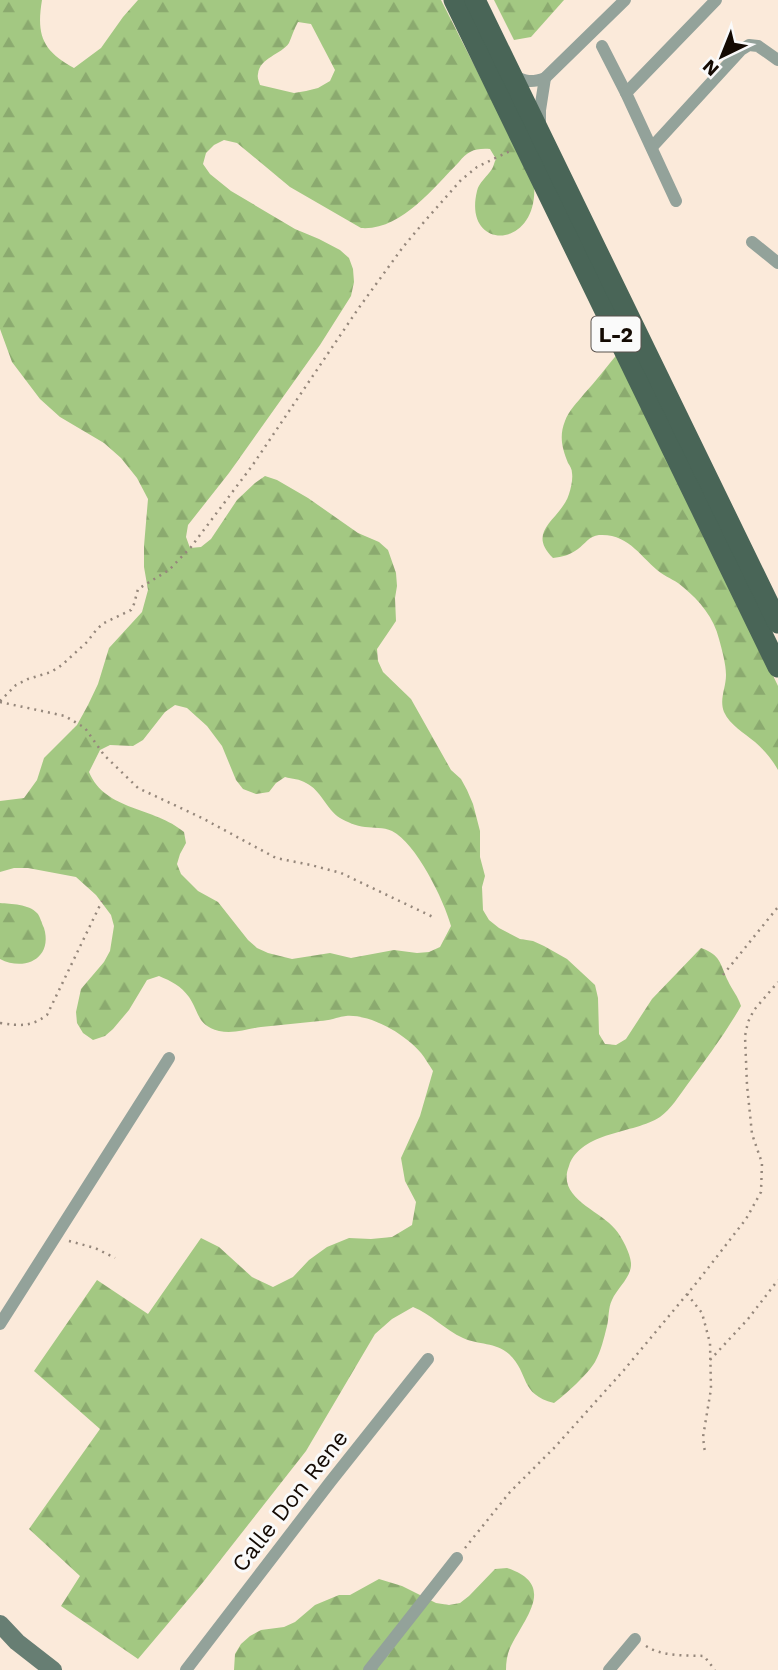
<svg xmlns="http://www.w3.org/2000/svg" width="778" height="1670" font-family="'Work Sans',sans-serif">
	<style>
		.forest { fill: url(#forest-firs); fill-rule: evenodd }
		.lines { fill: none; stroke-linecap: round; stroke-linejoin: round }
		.path { stroke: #95877b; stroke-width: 2.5; stroke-dasharray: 2 5; stroke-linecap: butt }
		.street { stroke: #93a29a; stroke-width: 12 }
		.secondary { stroke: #677e73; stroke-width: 18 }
		.primary { stroke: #496557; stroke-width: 21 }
		.labels { text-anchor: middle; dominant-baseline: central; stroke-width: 6; stroke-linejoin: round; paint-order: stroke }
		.shield { fill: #fafafa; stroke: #59524d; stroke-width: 2 }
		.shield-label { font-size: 21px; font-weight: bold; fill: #140a03 }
		.street-label { font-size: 23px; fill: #140a03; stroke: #fafafa }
	</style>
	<defs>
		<pattern id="forest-firs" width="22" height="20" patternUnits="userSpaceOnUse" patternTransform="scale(1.75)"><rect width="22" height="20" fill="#a3c882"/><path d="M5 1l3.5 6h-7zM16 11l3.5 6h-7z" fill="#8baa6f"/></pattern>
	</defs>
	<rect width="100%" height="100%" fill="#fbeada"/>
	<g class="forest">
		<path d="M0,0H42C36,36 43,51 74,68L101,48L123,17L138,0H441L534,183C540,251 462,252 477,191C479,182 487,177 492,169C494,166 494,162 496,159L490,149C475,148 468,151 459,162C433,188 401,231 361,228L290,187L237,143L224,140L214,145L206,153L203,164L210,174L231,191L295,229L319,239L340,250L349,258L353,269L354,282L351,296L320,345L229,473L188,525L186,537L190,548L201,547L211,539L237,500L255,483L265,476L277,480L308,498L358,533L379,542L388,550L396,573L397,586L395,598L396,621L377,649L378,661L383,672L411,699L451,770L461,779L467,790L473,804L480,831V857L485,876L482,887L483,910L489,920L499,928L520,939L533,941L544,946L567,959L595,985L598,998L599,1034L605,1044L616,1045L626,1039L652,999L701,948C721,955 720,964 728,981C732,990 738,996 741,1006C725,1034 706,1059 687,1085C679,1096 671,1109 660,1117C634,1134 581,1131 569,1166C556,1198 600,1210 615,1229C622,1237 630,1253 631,1263C632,1277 617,1288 612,1300C608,1308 609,1318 607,1326C604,1338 601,1351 595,1362C588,1374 566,1394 554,1403C519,1394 530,1374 509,1354C496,1342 478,1345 463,1338C445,1330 431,1314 413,1307L392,1319L375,1334L306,1451L204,1581L138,1659L61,1606L80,1576L29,1529L100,1429L34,1371L97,1280L148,1314L201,1238L219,1247L252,1277L273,1287L293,1277L309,1260L327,1247L349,1238L371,1239L392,1237L412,1225L416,1202L405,1181L401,1158L420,1116L433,1071C429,1065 425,1058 421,1053C405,1034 371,1014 346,1016C337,1017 329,1021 320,1021C300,1023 281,1025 261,1027C247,1029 234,1034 219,1031C197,1025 200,1014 189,997C181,986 171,981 159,976L147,980L129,1010L113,1029L105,1036L93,1040L83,1033L77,1023L76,1012L81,989L104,962L110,951L114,926L111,915L96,895L76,877L28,868H14L0,872V801L24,798L37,780L44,758L77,725L88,705L98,684L109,648L142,612L148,590L144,567V546L148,499L137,478L121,458L104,443L60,417L40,399L12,362L0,329ZM298,22L311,24L335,70L330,81L318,88L306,91L294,93L260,85C259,81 257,78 258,74C260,57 281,55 289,43C292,36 294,29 298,22ZM175,705L187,708L207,726L222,746L236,780L243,789L256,794L269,792L276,783L285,777C292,779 300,779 306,783C321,790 326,809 340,818C347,822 356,826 365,827C374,828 383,827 392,831C416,843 444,900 451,926L440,947L429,952L417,953L394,950L351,958L330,953L292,959L268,953L257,948L248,940L218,902L198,891L181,874L177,864L180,854L186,843L184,832C155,807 105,811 89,772L100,750L110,745L133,746L143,740L165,712Z"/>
		<path d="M494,0H564L531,37L514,40Z"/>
		<path d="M619,352L778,686V770C772,759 764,750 755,742C744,733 730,725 724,712C719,699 726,688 726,675C726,664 722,650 719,639C714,618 700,601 683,587C677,581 668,578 661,573C641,558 629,533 599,535C589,536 585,544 578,549C570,555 562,557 553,558C525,530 561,520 569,494C571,488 573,479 572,473C572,469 570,466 568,463C562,448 559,436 565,421C569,410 577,403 584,394C596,381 607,366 619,352Z"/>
		<path d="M0,903C11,904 29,904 37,913C40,916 42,924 44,928C53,958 25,972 0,959Z"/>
		<path d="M507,1568C558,1585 524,1618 510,1648C507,1655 506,1662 506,1670H234L235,1654L241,1644L250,1636L261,1630L284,1627L295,1622L315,1605L339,1595H350L379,1579L402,1586L436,1603L449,1605L460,1603L469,1596L495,1569Z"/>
	</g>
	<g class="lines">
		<g class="path">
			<path d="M0,701L16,685L28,679L51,672L62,665L87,642L97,629L104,623L131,610L134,604L138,589L169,570L191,547L252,466L358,309L403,247L424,222L461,180L477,167L510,151"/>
			<path d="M0,702L65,716L85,728L104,755L138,788L202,818L276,858L311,865L341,873L433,917"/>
			<path d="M723,975L778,907"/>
			<path d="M0,1023C20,1026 31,1027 47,1015L102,901"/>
			<path d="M69,1241L95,1248L115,1258"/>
			<path d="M687,1294L702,1313L710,1343L711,1389L703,1437L705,1453"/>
			<path d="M710,1360L748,1319L778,1280"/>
			<path d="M465,1548L510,1492L555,1447L624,1370L698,1281L746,1219L761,1192L762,1163L752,1134L747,1085L745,1036L748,1022L754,1010L778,982"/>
			<path d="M646,1646C663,1657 685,1655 704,1656L715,1670"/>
		</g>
		<g class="street">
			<path d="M602,46L626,93"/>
			<path d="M513,75C525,82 532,83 545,78L625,0"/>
			<path d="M540,127V110L545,78"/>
			<path d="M652,147L741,50L749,45L758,46L778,60"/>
			<path d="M676,201L626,93L716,0"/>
			<path d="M752,242L778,263"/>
			<path d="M0,1324L169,1058"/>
			<path d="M186,1670L331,1481L428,1359"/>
			<path d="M369,1670L457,1558"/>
			<path d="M609,1670L635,1639"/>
		</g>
		<path class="secondary" d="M0,1624L17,1642L53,1670"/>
		<g class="primary">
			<path d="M454,0L778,667"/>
			<path d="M475,0L778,623"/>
		</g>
	</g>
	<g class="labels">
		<rect class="shield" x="591.5" y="316.5" width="49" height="35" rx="5"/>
		<g class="shield-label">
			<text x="616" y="334">L-2</text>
		</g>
		<g class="street-label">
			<text transform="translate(290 1501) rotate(-52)">Calle Don Rene</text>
		</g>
	</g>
	<g transform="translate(722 56) rotate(223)" stroke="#fafafa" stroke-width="5" paint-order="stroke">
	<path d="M0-5L12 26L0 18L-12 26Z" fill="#140a03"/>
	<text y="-10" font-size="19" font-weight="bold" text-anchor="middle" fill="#140a03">N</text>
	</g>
</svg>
